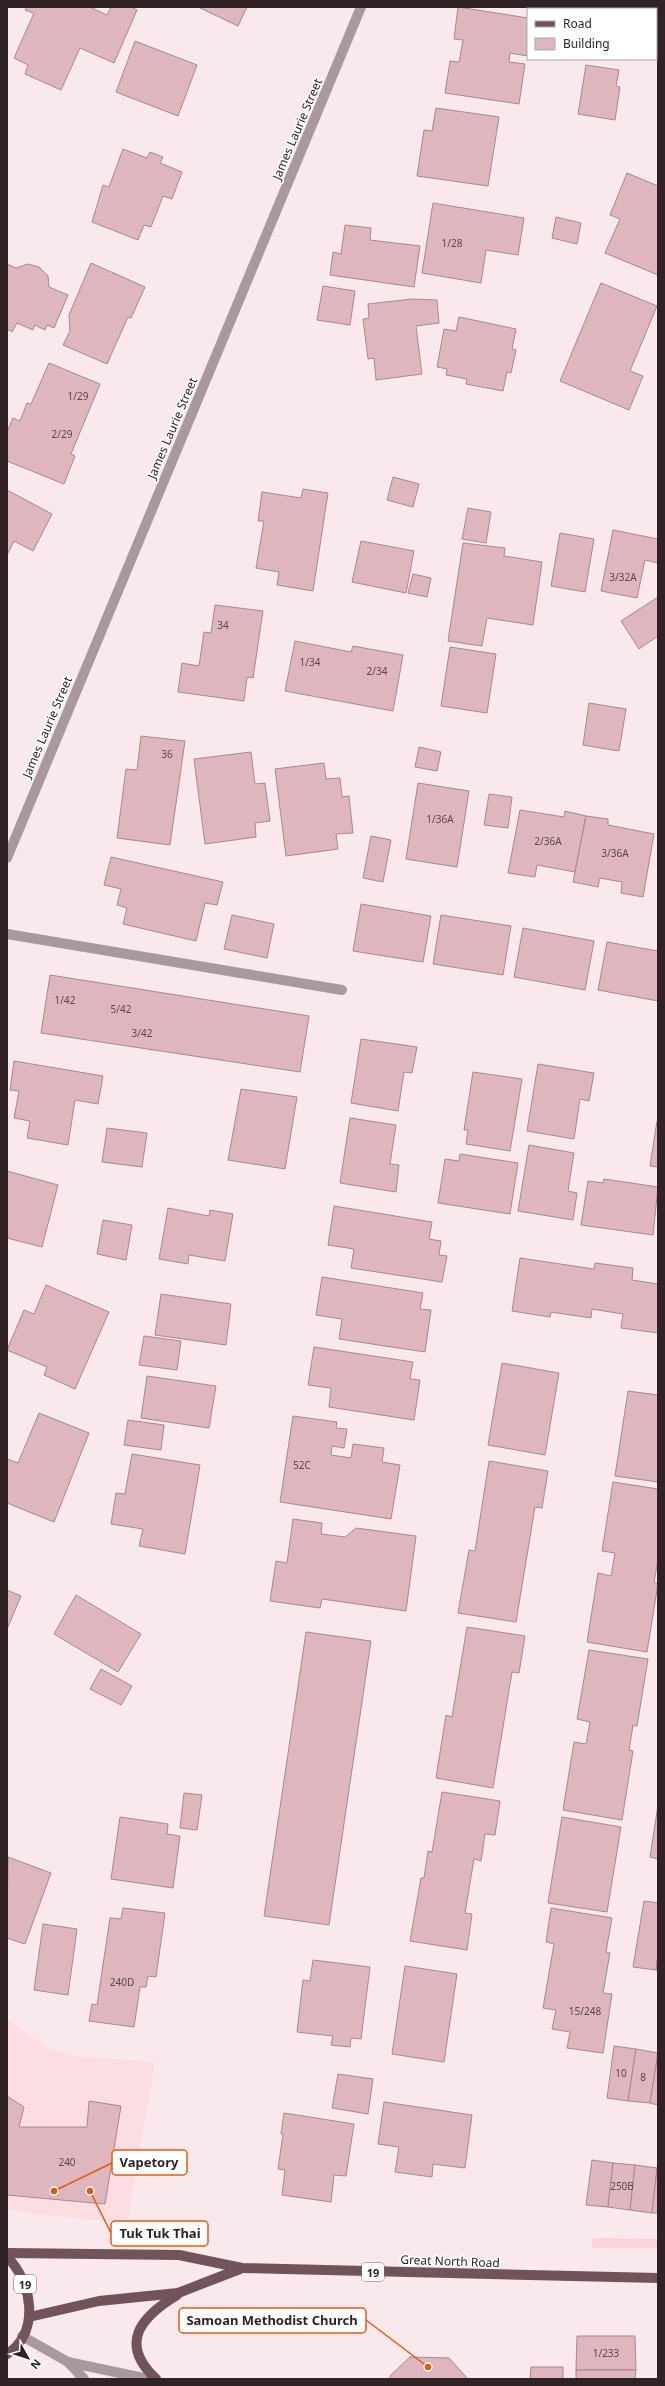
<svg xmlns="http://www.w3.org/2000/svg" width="665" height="2386" font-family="'Noto Sans',sans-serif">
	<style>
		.built { fill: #fbdde2 }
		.green { fill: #ffd1da }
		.building { fill: #ddb6be; stroke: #ab868e }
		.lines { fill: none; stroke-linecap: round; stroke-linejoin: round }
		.minor { stroke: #aa999c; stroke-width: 10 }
		.tertiary { stroke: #aa999c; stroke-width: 10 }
		.primary { stroke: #71545a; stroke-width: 10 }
		.labels { text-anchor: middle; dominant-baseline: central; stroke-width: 3.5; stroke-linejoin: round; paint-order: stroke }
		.number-label { font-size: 10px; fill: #5c474b }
		.shield { fill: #fff; stroke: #6f6466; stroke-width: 1 }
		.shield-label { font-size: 11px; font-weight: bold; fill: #312225 }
		.street-label { font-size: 12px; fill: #312225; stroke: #fff }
		.leader { fill: none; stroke: #e8590c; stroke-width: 1.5 }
		.callout-dot { fill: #e8590c; stroke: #fff; stroke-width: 1.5 }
		.callout { fill: #fff; stroke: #e8590c; stroke-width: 1.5 }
		.callout-label { font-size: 13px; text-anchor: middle; font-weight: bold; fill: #312225 }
	</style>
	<rect width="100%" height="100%" fill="#f9e9ec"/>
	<path class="built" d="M7,2019L48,2048L73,2056L155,2062L127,2223L33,2214L7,2209Z"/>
	<path class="green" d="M593,2238L658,2239V2248H592Z"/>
	<g class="building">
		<path d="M27,7H90L107,15L111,7H131L137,10L114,63L80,48L61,90L25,74L28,65L14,58L34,13L25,10Z"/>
		<path d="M198,7H247L238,26Z"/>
		<path d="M458,7L528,18V56L510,53L509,62L525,64L519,104L445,93L450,61L459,62L463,40L454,39Z"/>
		<path d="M135,41L197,65L178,116L116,92Z"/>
		<path d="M586,65L619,70L616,86L620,87L615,120L578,114Z"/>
		<path d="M436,108L499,117L488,186L417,176L424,130L432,131Z"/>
		<path d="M123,149L147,158L150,152L163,157L160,163L182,172L172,199L163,196L151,227L144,225L138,240L92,222L103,185L109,187Z"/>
		<path d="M627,173L658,186V275L605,253L620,219L610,215Z"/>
		<path d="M433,203L524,218L518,255L486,250L481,283L422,273Z"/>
		<path d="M556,217L581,223L577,244L552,238Z"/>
		<path d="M345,225L371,228L370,240L420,246L414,287L330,275L333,252L341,254Z"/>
		<path d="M91,263L145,287L131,318L128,317L107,364L63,345L70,331L69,315Z"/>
		<path d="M7,264L16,268L28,264L39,267L48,276L49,287L68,295L54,328L47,325L45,330L35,325L33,330L17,323L12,332L7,329Z"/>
		<path d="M601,283L657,306L630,371L643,376L629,410L560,381Z"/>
		<path d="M323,286L355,291L350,325L317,320Z"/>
		<path d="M412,299L437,300L439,323L416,326L422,374L376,380L374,358L368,359L363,319L369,318L368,304Z"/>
		<path d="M459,317L516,329L512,349L516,350L511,373L507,372L503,391L466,384L467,379L446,375L447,369L437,367L444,329L456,331Z"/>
		<path d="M49,363L100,384L71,454L75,456L64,484L7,461V432L13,418L20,421L27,403L31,404Z"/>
		<path d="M393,477L419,484L413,507L387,500Z"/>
		<path d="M303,489L328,493L313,591L277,585L279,572L256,568L264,521H258L262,492L301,498Z"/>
		<path d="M7,490L52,514L33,551L14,541L7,555Z"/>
		<path d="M468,508L491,512L486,543L462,539Z"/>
		<path d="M613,530L658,539V563L645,560L637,598L601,591Z"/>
		<path d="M560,533L594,539L585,592L551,586Z"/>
		<path d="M361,541L414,551L406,593L352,582Z"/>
		<path d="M463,543L505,548L504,556L542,562L533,625L487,618L482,646L448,641Z"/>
		<path d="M413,574L431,578L427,597L408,593Z"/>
		<path d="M658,597V636L639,649L621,621Z"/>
		<path d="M215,605L263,611L253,678L247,677L244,701L178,692L182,663L199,666L204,632L211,633Z"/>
		<path d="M295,641L351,652L353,646L403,655L393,711L285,691Z"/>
		<path d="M450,647L496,654L487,713L441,706Z"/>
		<path d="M589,703L626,709L619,751L583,745Z"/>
		<path d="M141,736L185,741L170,845L117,838L126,769L137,770Z"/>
		<path d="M419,747L441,752L437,771L415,767Z"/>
		<path d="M251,752L255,784L265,783L270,821L255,823L256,837L205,844L194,759Z"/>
		<path d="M324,763L326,779L340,778L342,797L349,796L353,833L336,834L338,849L286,856L275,769Z"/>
		<path d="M418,783L469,791L457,867L406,859Z"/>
		<path d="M489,794L512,797L508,828L484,825Z"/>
		<path d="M520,810L564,817L565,811L586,816L575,872L537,865L535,877L508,873Z"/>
		<path d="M586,816L608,819V825L654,834L643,897L621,893L622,882L600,878L598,887L573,882Z"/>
		<path d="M371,836L391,840L383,882L363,878Z"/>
		<path d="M111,857L223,882L217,905L205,903L196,941L123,924L127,908L117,905L121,889L104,885Z"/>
		<path d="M361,904L431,916L423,962L353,951Z"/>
		<path d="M232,915L274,924L267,958L224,949Z"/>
		<path d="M441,915L511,926L503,975L433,964Z"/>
		<path d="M523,928L594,941L585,990L514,977Z"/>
		<path d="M607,942L658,951V1001L598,990Z"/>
		<path d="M50,975L309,1016L300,1072L41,1033Z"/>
		<path d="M361,1039L417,1047L412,1073L404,1072L398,1111L351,1103Z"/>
		<path d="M14,1061L103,1076L98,1104L75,1100L68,1145L27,1138L30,1121L14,1118L19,1091L10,1090Z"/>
		<path d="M538,1064L594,1073L589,1101L580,1099L574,1139L527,1131Z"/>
		<path d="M473,1072L522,1079L510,1151L466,1144L468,1130H464Z"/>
		<path d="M241,1089L297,1097L285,1169L228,1160Z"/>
		<path d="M350,1118L396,1125L390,1164L399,1165L396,1192L340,1183Z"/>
		<path d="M657,1121H658V1167L650,1166Z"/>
		<path d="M107,1128L147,1133L142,1167L102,1162Z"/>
		<path d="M529,1145L574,1153L568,1191L577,1193L573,1220L518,1211Z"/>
		<path d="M460,1154L518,1163L510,1214L438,1203L445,1159L459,1161Z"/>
		<path d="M7,1171L58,1185L42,1247L7,1238Z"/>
		<path d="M604,1179L658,1187L653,1235L581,1225L588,1181L603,1183Z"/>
		<path d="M334,1206L432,1222L429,1239L441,1241L439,1255L447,1256L442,1282L351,1268L354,1249L328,1245Z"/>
		<path d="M168,1208L209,1216L210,1210L233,1214L225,1261L189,1255L188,1264L159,1259Z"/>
		<path d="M103,1220L132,1225L126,1260L97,1254Z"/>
		<path d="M520,1258L594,1269L595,1263L633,1268L632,1280L658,1284V1333L621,1328L623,1314L592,1309L591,1318L551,1312L550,1317L512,1311Z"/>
		<path d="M322,1277L423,1293L420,1309L431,1310L425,1352L339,1339L342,1319L316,1315Z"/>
		<path d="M46,1285L109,1312L75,1389L44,1375L47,1367L7,1350L24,1310L34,1314Z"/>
		<path d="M161,1294L231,1304L226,1345L155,1335Z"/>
		<path d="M144,1336L181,1341L177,1370L139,1365Z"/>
		<path d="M314,1347L413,1362L410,1379L420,1380L414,1420L329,1407L331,1388L308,1385Z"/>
		<path d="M502,1363L559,1373L545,1455L488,1445Z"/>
		<path d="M147,1376L216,1386L209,1428L141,1418Z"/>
		<path d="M628,1391L658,1395V1482L615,1476Z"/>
		<path d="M39,1413L89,1433L54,1522L7,1503V1459L18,1463Z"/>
		<path d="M293,1416L337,1422L336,1428L347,1429L344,1448L332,1446L331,1455L351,1458L353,1444L384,1448L382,1462L400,1465L391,1519L280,1502Z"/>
		<path d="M128,1420L164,1425L161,1450L124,1445Z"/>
		<path d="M132,1454L200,1465L185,1554L139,1546L143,1529L111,1524L116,1493L125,1494Z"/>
		<path d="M489,1461L548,1471L542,1508L535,1507L516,1622L458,1613L469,1550L475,1551Z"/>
		<path d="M613,1482L658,1489V1560L654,1582L658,1584L647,1652L587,1642L598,1573L611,1576L615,1553L602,1551Z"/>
		<path d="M293,1519L322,1523L321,1534L345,1537L356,1528L416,1536L406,1611L322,1599L320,1608L270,1601L276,1561L287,1563Z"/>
		<path d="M7,1590L21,1596L7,1629Z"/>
		<path d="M76,1595L141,1634L118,1672L54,1634Z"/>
		<path d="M467,1627L525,1636L519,1673L512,1672L493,1788L436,1778L446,1715L452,1717Z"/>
		<path d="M306,1632L371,1641L329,1925L264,1916Z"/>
		<path d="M589,1650L648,1659L637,1726L633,1725L629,1750L633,1751L622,1820L563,1810L574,1742L586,1744L590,1722L577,1719Z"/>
		<path d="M101,1669L132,1686L121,1705L90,1689Z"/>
		<path d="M442,1792L500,1801L495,1835L485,1834L481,1861L474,1859L465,1913L472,1914L467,1950L410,1941L421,1878H424L428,1851L432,1852Z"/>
		<path d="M184,1793L202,1795L197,1830L180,1828Z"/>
		<path d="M658,1805V1859L650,1857Z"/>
		<path d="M120,1817L168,1824L167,1834L180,1836L173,1888L111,1879Z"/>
		<path d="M562,1817L621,1827L607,1912L548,1903Z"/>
		<path d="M8,1857L51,1873L25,1944L7,1938Z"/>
		<path d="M644,1901L658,1903V1955L656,1970L633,1967Z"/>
		<path d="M123,1908L165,1913L156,1977L148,1976L146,1987H140L134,2027L89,2021L92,2004L97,2005L110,1918L121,1919Z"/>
		<path d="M551,1908L612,1918L606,1952L610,1953L603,1993L612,1994L603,2053L567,2048L570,2032L552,2029L556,2010L543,2008L554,1944L546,1942Z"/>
		<path d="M43,1924L77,1929L68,1995L34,1990Z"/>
		<path d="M658,1955V1971L656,1970Z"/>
		<path d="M313,1960L370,1967L361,2039L351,2038L350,2047L331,2045L333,2036L297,2032L303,1980L310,1981Z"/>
		<path d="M405,1966L457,1974L444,2062L392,2054Z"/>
		<path d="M614,2046L636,2049L628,2101L607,2098Z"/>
		<path d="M636,2049L658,2053L650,2103L628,2101Z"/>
		<path d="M658,2053V2105L650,2103Z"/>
		<path d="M338,2074L373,2079L368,2114L332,2108Z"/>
		<path d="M7,2096L24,2107L19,2127H87L89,2101L121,2106L105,2204L7,2195Z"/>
		<path d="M384,2102L472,2115L465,2168L433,2164L432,2177L395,2172L399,2147L378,2144Z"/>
		<path d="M284,2113L354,2124L346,2176L334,2175L331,2202L282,2195L285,2170L278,2169L283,2134H281Z"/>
		<path d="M592,2160L613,2163L608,2207L586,2205Z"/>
		<path d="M613,2163L635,2165L630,2210L608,2207Z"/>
		<path d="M635,2165L657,2168L652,2213L630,2210Z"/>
		<path d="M657,2168H658V2213H652Z"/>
		<path d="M577,2336H635L636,2370H576Z"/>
		<path d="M410,2357L449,2358L468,2379H390V2376Z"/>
		<path d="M531,2367H563V2379H530Z"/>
		<path d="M576,2370H636L635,2379H576Z"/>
	</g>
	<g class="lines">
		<g class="minor">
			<path d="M7,934L342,990"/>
			<path d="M22,2336L68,2362L84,2379"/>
			<path d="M68,2362L148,2379"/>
		</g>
		<path class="tertiary" d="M7,858L361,7"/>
		<g class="primary">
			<path d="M7,2253L179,2255L242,2268L658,2278"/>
			<path d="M7,2257C32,2281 41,2332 7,2354"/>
			<path d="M29,2317L99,2301L178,2293L240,2269"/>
			<path d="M156,2379C118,2343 141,2317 177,2295"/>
		</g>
	</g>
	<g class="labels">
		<g class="number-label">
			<text x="452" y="243">1/28</text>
			<text x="78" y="396">1/29</text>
			<text x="62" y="434">2/29</text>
			<text x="623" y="577">3/32A</text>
			<text x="223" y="625">34</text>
			<text x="310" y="662">1/34</text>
			<text x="377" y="671">2/34</text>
			<text x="167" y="754">36</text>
			<text x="440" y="819">1/36A</text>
			<text x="548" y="841">2/36A</text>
			<text x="615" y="853">3/36A</text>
			<text x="65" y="1000">1/42</text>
			<text x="121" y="1009">5/42</text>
			<text x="142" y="1033">3/42</text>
			<text x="302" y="1465">52C</text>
			<text x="122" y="1982">240D</text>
			<text x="585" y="2011">15/248</text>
			<text x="621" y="2073">10</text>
			<text x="643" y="2077">8</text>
			<text x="67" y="2162">240</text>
			<text x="622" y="2186">250B</text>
			<text x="606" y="2353">1/233</text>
		</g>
		<g class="shield">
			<rect x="362" y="2263" width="22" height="18" rx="3"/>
			<rect x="14" y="2275" width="22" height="18" rx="3"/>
		</g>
		<g class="shield-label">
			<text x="373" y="2272">19</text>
			<text x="25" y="2284">19</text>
		</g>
		<g class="street-label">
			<text transform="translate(297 129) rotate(-67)">James Laurie Street</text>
			<text transform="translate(172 428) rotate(-67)">James Laurie Street</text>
			<text transform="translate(47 727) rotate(-67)">James Laurie Street</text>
			<text transform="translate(450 2261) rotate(2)">Great North Road</text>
		</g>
	</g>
	<path class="leader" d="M54 2191L112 2163M90 2191L111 2233M428 2367L366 2320"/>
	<g class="callout-dot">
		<circle cx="54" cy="2191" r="4"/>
		<circle cx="90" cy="2191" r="4"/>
		<circle cx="428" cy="2367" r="4"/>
	</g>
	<g class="callout">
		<rect x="112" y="2150" width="75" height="25" rx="4"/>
		<rect x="111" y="2221" width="97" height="25" rx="4"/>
		<rect x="179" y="2308" width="187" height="25" rx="4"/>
	</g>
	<g class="callout-label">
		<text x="149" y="2167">Vapetory</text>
		<text x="160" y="2238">Tuk Tuk Thai</text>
		<text x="272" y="2325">Samoan Methodist Church</text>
	</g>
	<rect width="665" height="2386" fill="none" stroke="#312225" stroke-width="16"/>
	<rect x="527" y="8" width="130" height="52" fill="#ffffff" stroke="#ada7a8"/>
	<rect x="535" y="21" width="20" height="6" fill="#71545a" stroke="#ada7a8"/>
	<text x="563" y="28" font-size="12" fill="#312225">Road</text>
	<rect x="535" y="38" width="20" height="12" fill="#ddb6be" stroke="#ada7a8"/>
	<text x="563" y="48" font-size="12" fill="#312225">Building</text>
	<g transform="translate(28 2358) rotate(129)" stroke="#ffffff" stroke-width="3" paint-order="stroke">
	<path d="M0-3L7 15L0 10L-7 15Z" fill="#312225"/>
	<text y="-6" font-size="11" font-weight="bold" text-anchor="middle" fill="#312225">N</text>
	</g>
</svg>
